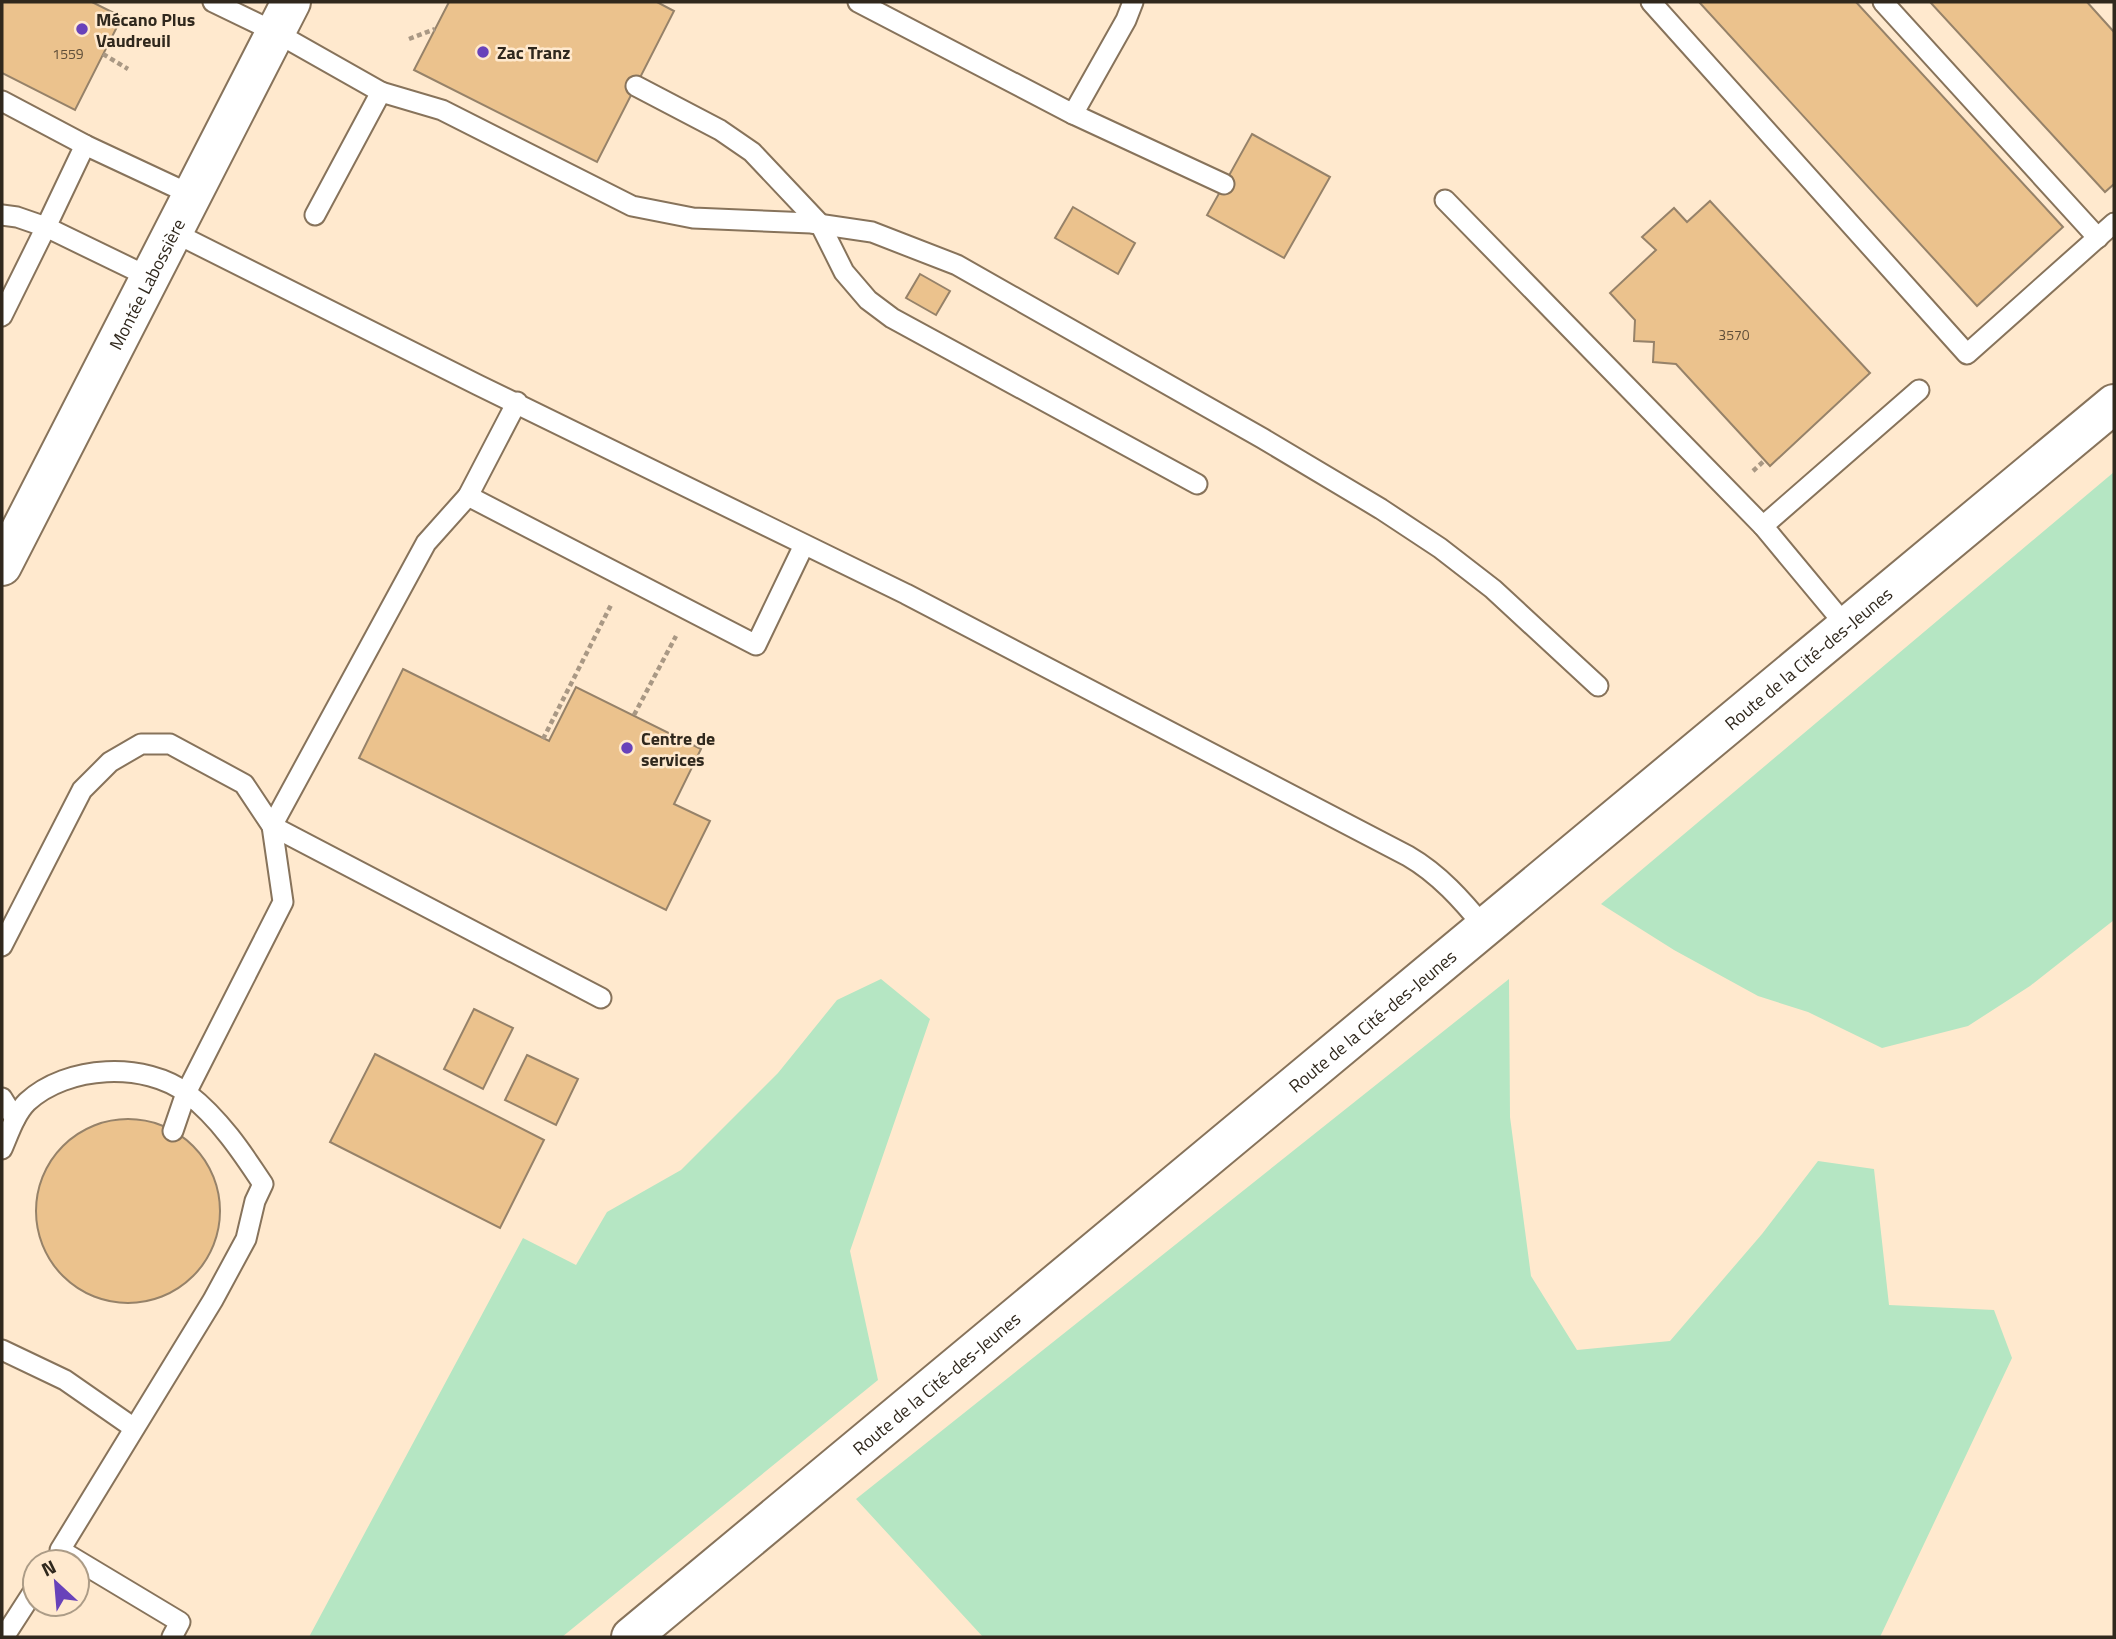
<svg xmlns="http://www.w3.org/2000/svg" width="2116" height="1639" font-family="'Titillium Web',sans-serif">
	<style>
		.green { fill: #b5e6c3 }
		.building { fill: #ebc28d; stroke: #968269; stroke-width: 2 }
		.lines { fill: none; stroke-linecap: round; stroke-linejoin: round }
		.service-casing { stroke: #87735b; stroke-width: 23 }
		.tertiary-casing { stroke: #87735b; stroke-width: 42 }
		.secondary-casing { stroke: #87735b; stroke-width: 42 }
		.path { stroke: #a99884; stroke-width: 4.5; stroke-dasharray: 5 3.5; stroke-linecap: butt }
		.service { stroke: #fff; stroke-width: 19 }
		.tertiary { stroke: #fff; stroke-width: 38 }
		.secondary { stroke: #fff; stroke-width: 38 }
		.poi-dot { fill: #6842ba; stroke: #ffe9ce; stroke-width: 2.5 }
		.labels { text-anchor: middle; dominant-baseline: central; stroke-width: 5; stroke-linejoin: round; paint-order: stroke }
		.number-label { font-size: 14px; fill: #5f4e39 }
		.poi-label { font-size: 18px; font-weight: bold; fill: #30281d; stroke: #ffe9ce; text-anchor: start }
		.street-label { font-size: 18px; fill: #30281d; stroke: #ffe9ce }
	</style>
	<rect width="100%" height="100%" fill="#ffe9ce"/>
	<g class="green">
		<path d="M2114,472V920L2030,986L1968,1026L1882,1048L1808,1012L1758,996L1674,950L1601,904Z"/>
		<path d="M881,979L930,1019L850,1251L878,1380L562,1637H309L523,1238L576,1265L607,1212L681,1170L778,1073L837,1000Z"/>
		<path d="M1509,979L1510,1117L1531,1276L1577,1350L1670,1341L1762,1234L1818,1161L1874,1169L1889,1305L1994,1310L2012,1358L1880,1637H983L856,1499Z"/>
	</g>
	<g class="building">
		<path d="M2,2H92L122,17L75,110L2,73Z"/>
		<path d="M449,2H657L674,11L597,162L414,70Z"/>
		<path d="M1699,2H1856L2063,227L1977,306Z"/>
		<path d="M1930,2H2087L2114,32V184L2105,192Z"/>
		<path d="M1252,134L1330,177L1284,258L1207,215Z"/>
		<path d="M1710,201L1870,373L1770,466L1676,364L1653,362L1654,342L1634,341L1635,320L1610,293L1656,250L1642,237L1674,208L1687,222Z"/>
		<path d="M1073,207L1135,243L1118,274L1055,238Z"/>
		<path d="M920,274L950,291L936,315L906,298Z"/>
		<path d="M403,669L549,741L576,687L701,749L674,804L710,821L666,910L359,758Z"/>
		<path d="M474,1009L513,1028L483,1089L444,1069Z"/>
		<path d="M375,1054L544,1140L500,1228L330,1142Z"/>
		<path d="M527,1055L578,1079L556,1125L505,1100Z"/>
		<circle cx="128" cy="1211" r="92"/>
	</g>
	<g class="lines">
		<defs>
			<g id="service">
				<path d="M213,2L275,32L381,92L315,215"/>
				<path d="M858,2L1073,114L1224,184"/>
				<path d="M1651,2L1967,354L2114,223"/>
				<path d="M1883,2L2098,238"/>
				<path d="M636,86L720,130L752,152L820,224L844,272L868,300L892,318L1197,484"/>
				<path d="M381,92L442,110L632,206L693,218L811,223L872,232L957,265L1262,438L1381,509L1440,548L1493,589L1598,686"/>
				<path d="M2,101L85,145"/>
				<path d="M1073,114L1126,20L1133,2"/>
				<path d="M1445,200L1763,526"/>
				<path d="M2,215L17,217L46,227L85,145L192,195"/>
				<path d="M173,232L478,385L906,594L1408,856C1439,874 1462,900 1485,928"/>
				<path d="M2,316L46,227L149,277"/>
				<path d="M517,402L468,496L756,645L804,545"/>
				<path d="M1847,627L1763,526L1919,390"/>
				<path d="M272,826L426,543L468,496"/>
				<path d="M272,826L601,998"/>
				<path d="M2,946L82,790L110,762L141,744H170L244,784L272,826L283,902L186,1093L173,1131"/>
				<path d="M2,1098L15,1119"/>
				<path d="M2,1149C9,1133 15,1114 27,1102C67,1065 145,1061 188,1094C219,1118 242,1152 263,1184L255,1201L246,1239L213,1300L60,1550L180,1622L172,1637"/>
				<path d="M2,1350L65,1380L134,1428"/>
				<path d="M4,1637L35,1589"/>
			</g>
			<g id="tertiary">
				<path id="s1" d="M2,566L291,2"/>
			</g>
			<g id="secondary">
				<path id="s2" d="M631,1637L2114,404"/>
			</g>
		</defs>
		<use href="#service" class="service-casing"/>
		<use href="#tertiary" class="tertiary-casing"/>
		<use href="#secondary" class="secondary-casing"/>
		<g class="path">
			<path d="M409,39L435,29"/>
			<path d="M103,54L128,69"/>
			<path d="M1753,471L1765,460"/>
			<path d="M634,715L676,636"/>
			<path d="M543,739L611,605"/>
		</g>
		<use href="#service" class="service"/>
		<use href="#tertiary" class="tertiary"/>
		<use href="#secondary" class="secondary"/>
	</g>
	<g class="poi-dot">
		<circle cx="82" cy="29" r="7"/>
		<circle cx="483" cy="52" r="7"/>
		<circle cx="627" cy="748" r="7"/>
	</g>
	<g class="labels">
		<g class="number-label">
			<text x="68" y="53">1559</text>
			<text x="1734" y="334">3570</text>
		</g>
		<g class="poi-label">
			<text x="96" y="19">Mécano Plus<tspan x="96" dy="21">Vaudreuil</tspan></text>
			<text x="497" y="52">Zac Tranz</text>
			<text x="641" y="738">Centre de<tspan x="641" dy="21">services</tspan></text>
		</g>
		<g class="street-label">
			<text stroke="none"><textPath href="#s1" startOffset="317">Montée Labossière</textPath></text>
			<text stroke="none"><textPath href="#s2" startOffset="1531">Route de la Cité-des-Jeunes</textPath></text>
			<text stroke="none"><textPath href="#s2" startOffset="964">Route de la Cité-des-Jeunes</textPath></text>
			<text stroke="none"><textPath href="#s2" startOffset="397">Route de la Cité-des-Jeunes</textPath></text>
		</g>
	</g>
	<rect width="2116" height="1639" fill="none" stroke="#30281d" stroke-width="7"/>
	<g transform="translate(56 1583) rotate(334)"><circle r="33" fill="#ffe9ce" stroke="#ac9c87" stroke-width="2"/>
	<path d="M0-5L12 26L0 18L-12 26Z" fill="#6842ba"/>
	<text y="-10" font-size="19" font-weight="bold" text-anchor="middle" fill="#30281d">N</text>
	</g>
</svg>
